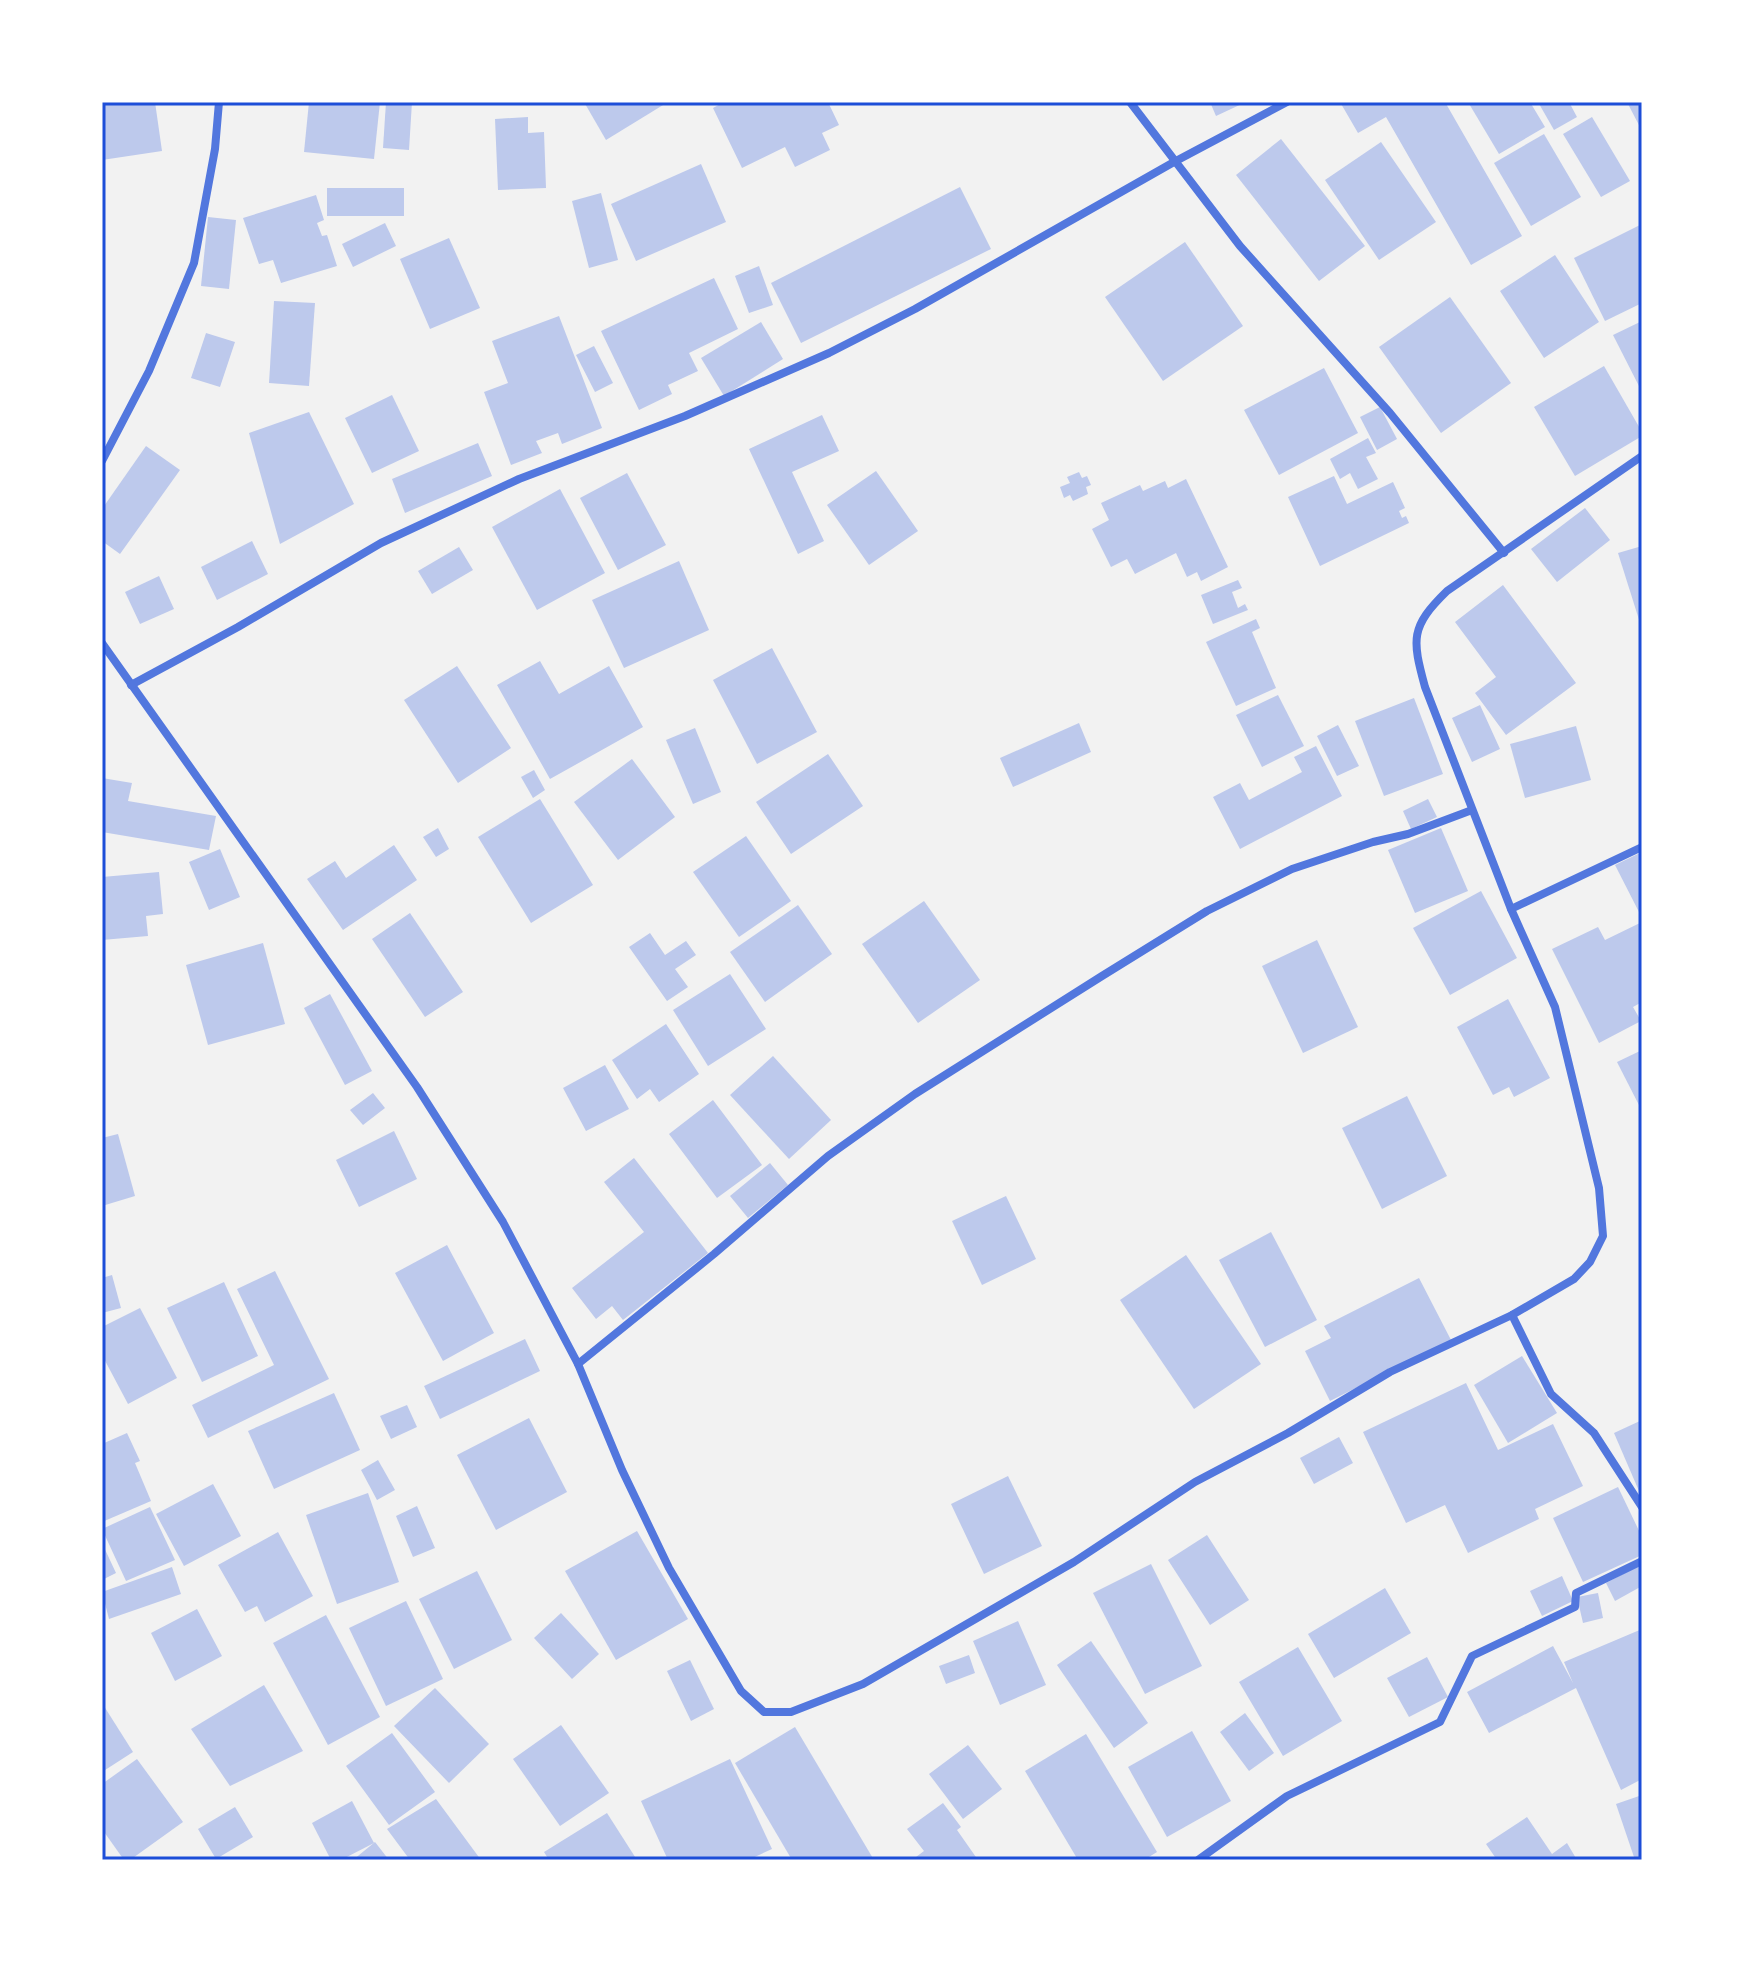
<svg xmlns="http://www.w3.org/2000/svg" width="1744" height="1962" font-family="Mulish,sans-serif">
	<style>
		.building { fill: #bdc9ec }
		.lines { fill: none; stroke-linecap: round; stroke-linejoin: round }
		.minor { stroke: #5277de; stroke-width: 8 }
		.neatline { fill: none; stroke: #1d4ed8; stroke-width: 3 }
	</style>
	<rect width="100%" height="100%" fill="#f2f2f2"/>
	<g class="building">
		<path d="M102,102H155L162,151L102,160Z"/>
		<path d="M309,102H380L374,159L304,152Z"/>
		<path d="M386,102H412L409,150L383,148Z"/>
		<path d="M584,102H668L606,140Z"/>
		<path d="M724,102H828L839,125L822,133L830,150L795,167L785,147L742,168L713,108Z"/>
		<path d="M1210,102H1246L1216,116Z"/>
		<path d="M1340,102H1445L1522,236L1471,265L1386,117L1358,133Z"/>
		<path d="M1468,102H1530L1545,127L1499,154Z"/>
		<path d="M1538,102H1569L1577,117L1554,130Z"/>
		<path d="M1627,102H1642V131Z"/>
		<path d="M528,117V133L544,132L546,188L498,190L495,119Z"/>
		<path d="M1592,117L1630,181L1601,197L1563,134Z"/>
		<path d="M1544,134L1581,197L1531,226L1494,163Z"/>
		<path d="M1281,139L1365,246L1319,281L1236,175Z"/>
		<path d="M1381,142L1436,222L1379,260L1325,180Z"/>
		<path d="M701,164L726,222L636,261L611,204Z"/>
		<path d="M960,187L991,249L801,343L771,283Z"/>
		<rect x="327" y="188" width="77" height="28"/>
		<path d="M601,193L618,260L589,268L572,201Z"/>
		<path d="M316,195L324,220L317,223L322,236L327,235L337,266L281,283L273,260L259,264L243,218Z"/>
		<path d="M208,217L236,220L229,289L201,286Z"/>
		<path d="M385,223L396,246L353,267L342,244Z"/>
		<path d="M1642,224V303L1605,321L1574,258Z"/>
		<path d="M449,238L480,308L430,329L400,259Z"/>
		<path d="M1185,242L1243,326L1163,381L1105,297Z"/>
		<path d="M1555,255L1599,322L1544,358L1500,291Z"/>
		<path d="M759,266L773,305L749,313L735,276Z"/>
		<path d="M714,278L738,329L689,353L698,371L668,385L672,394L639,410L601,331Z"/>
		<path d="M1450,297L1511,383L1441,433L1379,347Z"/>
		<path d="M274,301L315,303L309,386L269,383Z"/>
		<path d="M559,316L602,428L562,444L558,433L536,441L542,453L511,465L484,392L508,383L492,341Z"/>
		<path d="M1642,321V392L1613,335Z"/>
		<path d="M761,322L783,359L724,396L701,358Z"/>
		<path d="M206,333L235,342L220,387L191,378Z"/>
		<path d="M594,346L613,383L595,392L576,355Z"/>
		<path d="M1604,366L1642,432V436L1575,476L1534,407Z"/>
		<path d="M1324,368L1358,433L1279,475L1244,410Z"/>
		<path d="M392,395L419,451L372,473L345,418Z"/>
		<path d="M1380,407L1397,439L1377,450L1360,417Z"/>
		<path d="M309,412L354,504L280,544L249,433Z"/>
		<path d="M822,415L839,451L792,472L824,541L798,554L749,449Z"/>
		<path d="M1368,438L1376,453L1366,457L1378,479L1358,489L1350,473L1340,479L1330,459Z"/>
		<path d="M478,443L492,476L405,513L392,479Z"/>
		<path d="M146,446L180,470L120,554L102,541V509Z"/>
		<path d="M876,471L918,531L869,565L827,505Z"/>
		<path d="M1079,472L1082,478L1087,476L1091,485L1086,487L1088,494L1073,501L1070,495L1064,498L1060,487L1070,483L1067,477Z"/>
		<path d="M627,473L666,545L618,570L580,498Z"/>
		<path d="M1334,476L1347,504L1393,482L1405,508L1399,511L1402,518L1406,516L1409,523L1320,566L1288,497Z"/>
		<path d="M1186,479L1228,567L1201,581L1197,572L1187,577L1176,553L1135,574L1127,559L1111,567L1092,529L1109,520L1101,503L1140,485L1143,491L1165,481L1168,488Z"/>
		<path d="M560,489L605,573L537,610L492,527Z"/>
		<path d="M1585,508L1610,540L1557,582L1531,549Z"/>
		<path d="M252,541L268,574L217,600L201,567Z"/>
		<path d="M1642,546V626H1641L1618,553Z"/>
		<path d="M459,547L473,570L432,594L418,571Z"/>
		<path d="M679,561L709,630L624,668L592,600Z"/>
		<path d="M159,576L174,609L140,624L125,592Z"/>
		<path d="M1238,580L1242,588L1232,592L1238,608L1245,604L1248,610L1213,624L1201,595Z"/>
		<path d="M1503,585L1576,683L1506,735L1475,693L1496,677L1455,622Z"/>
		<path d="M1256,619L1260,628L1252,632L1276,688L1236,706L1206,642Z"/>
		<path d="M772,648L817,732L757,764L713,680Z"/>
		<path d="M540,661L559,694L609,666L643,727L550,779L497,685Z"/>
		<path d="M457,666L511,748L458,783L404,700Z"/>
		<path d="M1278,695L1304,746L1262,767L1236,715Z"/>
		<path d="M1414,698L1443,774L1384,796L1355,721Z"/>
		<path d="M1480,705L1500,749L1472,762L1452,718Z"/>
		<path d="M1079,723L1091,752L1013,787L1000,758Z"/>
		<path d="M1338,725L1359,766L1337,776L1317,736Z"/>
		<path d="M1576,726L1591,780L1525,798L1510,744Z"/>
		<path d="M695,728L721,792L693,804L666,740Z"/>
		<path d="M1316,746L1342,796L1240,849L1213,797L1240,783L1249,800L1302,772L1294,757Z"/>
		<path d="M828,754L863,806L791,854L756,802Z"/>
		<path d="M632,759L675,817L618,860L574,802Z"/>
		<path d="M534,770L545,790L533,798L521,777Z"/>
		<path d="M102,778L132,783L128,801L216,816L209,850L102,832Z"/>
		<path d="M540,799L593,885L531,923L478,837Z"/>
		<path d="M1428,799L1437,817L1411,829L1403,811Z"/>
		<path d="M438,828L449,849L436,857L423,837Z"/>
		<path d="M1441,828L1468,891L1415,913L1388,850Z"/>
		<path d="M746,836L791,901L739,937L693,872Z"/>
		<path d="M394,845L417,880L343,930L307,879L335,861L346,878Z"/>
		<path d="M220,849L240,897L209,910L189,862Z"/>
		<path d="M1642,852V910L1639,912L1615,865Z"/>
		<path d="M159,872L163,914L146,916L148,936L102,940V877Z"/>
		<path d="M1481,891L1517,958L1450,995L1413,928Z"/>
		<path d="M924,901L980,980L918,1023L862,944Z"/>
		<path d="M798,905L832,954L765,1002L730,952Z"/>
		<path d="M410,913L463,992L425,1017L372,939Z"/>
		<path d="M1642,922V1002L1633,1007L1641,1021L1599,1043L1552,949L1598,927L1605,940Z"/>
		<path d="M650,933L665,955L686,941L696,955L675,969L688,987L667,1001L629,947Z"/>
		<path d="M1317,940L1358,1027L1303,1053L1262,966Z"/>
		<path d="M263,943L285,1024L208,1045L186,965Z"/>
		<path d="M730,974L766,1029L708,1066L673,1010Z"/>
		<path d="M330,994L372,1071L345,1085L304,1008Z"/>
		<path d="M1508,999L1550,1078L1514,1097L1509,1087L1493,1095L1457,1027Z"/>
		<path d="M666,1024L699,1074L659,1102L650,1089L637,1099L612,1060Z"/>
		<path d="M1642,1050V1111L1617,1062Z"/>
		<path d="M773,1056L831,1120L789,1159L730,1095Z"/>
		<path d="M605,1065L629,1109L586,1131L563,1088Z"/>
		<path d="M373,1093L385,1108L363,1125L350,1110Z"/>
		<path d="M1407,1096L1447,1176L1382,1209L1342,1128Z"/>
		<path d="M713,1100L762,1165L717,1198L669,1134Z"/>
		<path d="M394,1131L417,1179L359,1207L336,1160Z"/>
		<path d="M118,1134L135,1196L102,1206V1138Z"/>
		<path d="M634,1158L708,1253L623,1320L612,1306L596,1319L572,1288L644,1232L604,1182Z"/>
		<path d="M770,1163L788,1185L748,1218L730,1196Z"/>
		<path d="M1006,1196L1036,1259L982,1285L952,1221Z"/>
		<path d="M1271,1232L1317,1320L1265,1347L1219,1260Z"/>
		<path d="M447,1245L494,1333L443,1361L395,1273Z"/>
		<path d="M1186,1255L1261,1364L1194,1409L1120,1300Z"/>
		<path d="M275,1271L329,1379L208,1438L192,1405L274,1365L237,1289Z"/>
		<path d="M112,1275L121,1308L102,1313V1278Z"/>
		<path d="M1419,1278L1451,1340L1330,1401L1305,1351L1331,1338L1324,1326Z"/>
		<path d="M224,1282L258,1356L202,1382L167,1308Z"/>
		<path d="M140,1308L177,1378L128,1404L102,1355V1327Z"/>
		<path d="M525,1339L540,1371L440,1419L424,1386Z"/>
		<path d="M1522,1356L1557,1413L1508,1443L1474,1385Z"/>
		<path d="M1466,1383L1498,1450L1553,1424L1583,1486L1535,1509L1539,1519L1468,1553L1445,1505L1406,1523L1363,1432Z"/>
		<path d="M334,1393L360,1450L274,1489L248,1431Z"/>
		<path d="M407,1405L417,1427L391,1439L380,1416Z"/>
		<path d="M529,1418L567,1492L496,1530L457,1455Z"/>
		<path d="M1642,1420V1498L1614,1433Z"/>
		<path d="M127,1433L140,1461L135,1463L151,1501L102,1522V1444Z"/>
		<path d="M1339,1437L1353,1463L1314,1484L1300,1458Z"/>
		<path d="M378,1460L395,1490L377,1500L361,1470Z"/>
		<path d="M1008,1476L1042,1546L984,1574L951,1504Z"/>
		<path d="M213,1484L241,1536L184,1566L156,1514Z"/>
		<path d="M1618,1487L1642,1537V1555L1583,1582L1553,1518Z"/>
		<path d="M368,1493L399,1582L337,1604L306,1515Z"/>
		<path d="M417,1506L435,1548L413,1557L396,1516Z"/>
		<path d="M150,1507L175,1560L126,1581L102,1529Z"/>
		<path d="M637,1531L688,1619L616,1660L565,1571Z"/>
		<path d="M278,1532L313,1596L265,1622L257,1606L245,1612L218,1565Z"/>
		<path d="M1207,1535L1249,1600L1210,1625L1168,1560Z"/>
		<path d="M102,1543L116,1573L102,1580Z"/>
		<path d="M1151,1564L1202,1666L1145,1694L1093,1593Z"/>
		<path d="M1642,1564V1586L1615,1601L1606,1583Z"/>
		<path d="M172,1567L181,1594L109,1619L102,1592Z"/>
		<path d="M477,1571L512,1640L454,1669L419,1599Z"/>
		<path d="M1562,1576L1573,1601L1542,1616L1530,1591Z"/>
		<path d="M1385,1588L1411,1633L1334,1678L1308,1634Z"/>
		<path d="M1598,1593L1603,1618L1583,1623L1577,1597Z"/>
		<path d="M406,1601L443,1679L386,1706L349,1628Z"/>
		<path d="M197,1609L222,1656L175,1681L151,1633Z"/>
		<path d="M561,1613L599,1654L572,1679L534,1638Z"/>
		<path d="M326,1615L380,1717L328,1745L273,1643Z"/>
		<path d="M1018,1621L1046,1685L1000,1705L973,1641Z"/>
		<path d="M1642,1629V1779L1621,1790L1576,1688L1489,1733L1467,1692L1553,1646L1573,1683L1564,1662Z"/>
		<path d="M1091,1641L1148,1723L1114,1748L1057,1665Z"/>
		<path d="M1298,1647L1342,1721L1283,1756L1239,1682Z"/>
		<path d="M969,1655L975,1673L946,1684L939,1666Z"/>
		<path d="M1427,1657L1448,1697L1409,1717L1387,1678Z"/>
		<path d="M690,1660L714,1709L691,1721L667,1671Z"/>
		<path d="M264,1685L303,1751L230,1786L191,1729Z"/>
		<path d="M435,1688L489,1744L449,1783L394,1726Z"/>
		<path d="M102,1703L133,1752L102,1772Z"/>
		<path d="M1245,1713L1274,1753L1249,1771L1220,1732Z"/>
		<path d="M561,1725L609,1793L560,1826L513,1759Z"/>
		<path d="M795,1727L874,1860H792L735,1763Z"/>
		<path d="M1192,1731L1231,1801L1167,1837L1128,1767Z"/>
		<path d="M392,1733L435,1792L389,1825L346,1766Z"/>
		<path d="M1086,1734L1157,1852L1144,1860H1078L1025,1771Z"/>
		<path d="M968,1745L1002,1789L963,1819L929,1774Z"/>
		<path d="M137,1759L183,1822L130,1860H124L102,1829V1784Z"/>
		<path d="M730,1759L772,1849L748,1860H668L641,1801Z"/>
		<path d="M1642,1795V1860H1635L1616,1804Z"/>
		<path d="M436,1799L481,1860H410L387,1829Z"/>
		<path d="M352,1801L374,1843L341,1860H331L312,1823Z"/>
		<path d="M943,1803L961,1827L957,1830L978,1860H912L924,1851L907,1829Z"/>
		<path d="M235,1807L253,1837L216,1859L198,1829Z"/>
		<path d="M607,1813L637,1860H549L544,1852Z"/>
		<path d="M1527,1817L1552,1854L1567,1843L1577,1860H1497L1486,1844Z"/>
		<path d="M375,1842L389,1860H353Z"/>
	</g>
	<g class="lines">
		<g class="minor">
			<path d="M1130,102L1240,246L1390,413L1504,553"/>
			<path d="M102,461L149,371L194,263L215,149L219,102"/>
			<path d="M102,643L417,1087L503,1222L578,1364L622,1470L669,1568L741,1691L764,1712H791L863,1684L1074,1562L1195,1482L1288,1433L1390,1372L1512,1315L1574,1279L1590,1262L1603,1236L1599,1188L1555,1007L1511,909L1425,687C1412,639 1410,627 1447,591L1642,456"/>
			<path d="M131,685L238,627L381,543L519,479L685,416L829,353L915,309L1174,162L1287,102"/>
			<path d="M1511,909L1642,847"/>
			<path d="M1512,1315L1551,1394L1594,1433L1642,1507"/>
			<path d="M578,1364L714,1254L828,1156L915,1094L1102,976L1207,911L1292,869L1373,842L1408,834L1472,810"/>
			<path d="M1198,1860L1287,1796L1440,1722L1472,1656L1575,1607L1576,1593L1642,1561"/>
		</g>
	</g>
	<rect width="1744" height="1962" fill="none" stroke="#ffffff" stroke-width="208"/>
	<rect x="104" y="104" width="1536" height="1754" class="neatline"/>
</svg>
